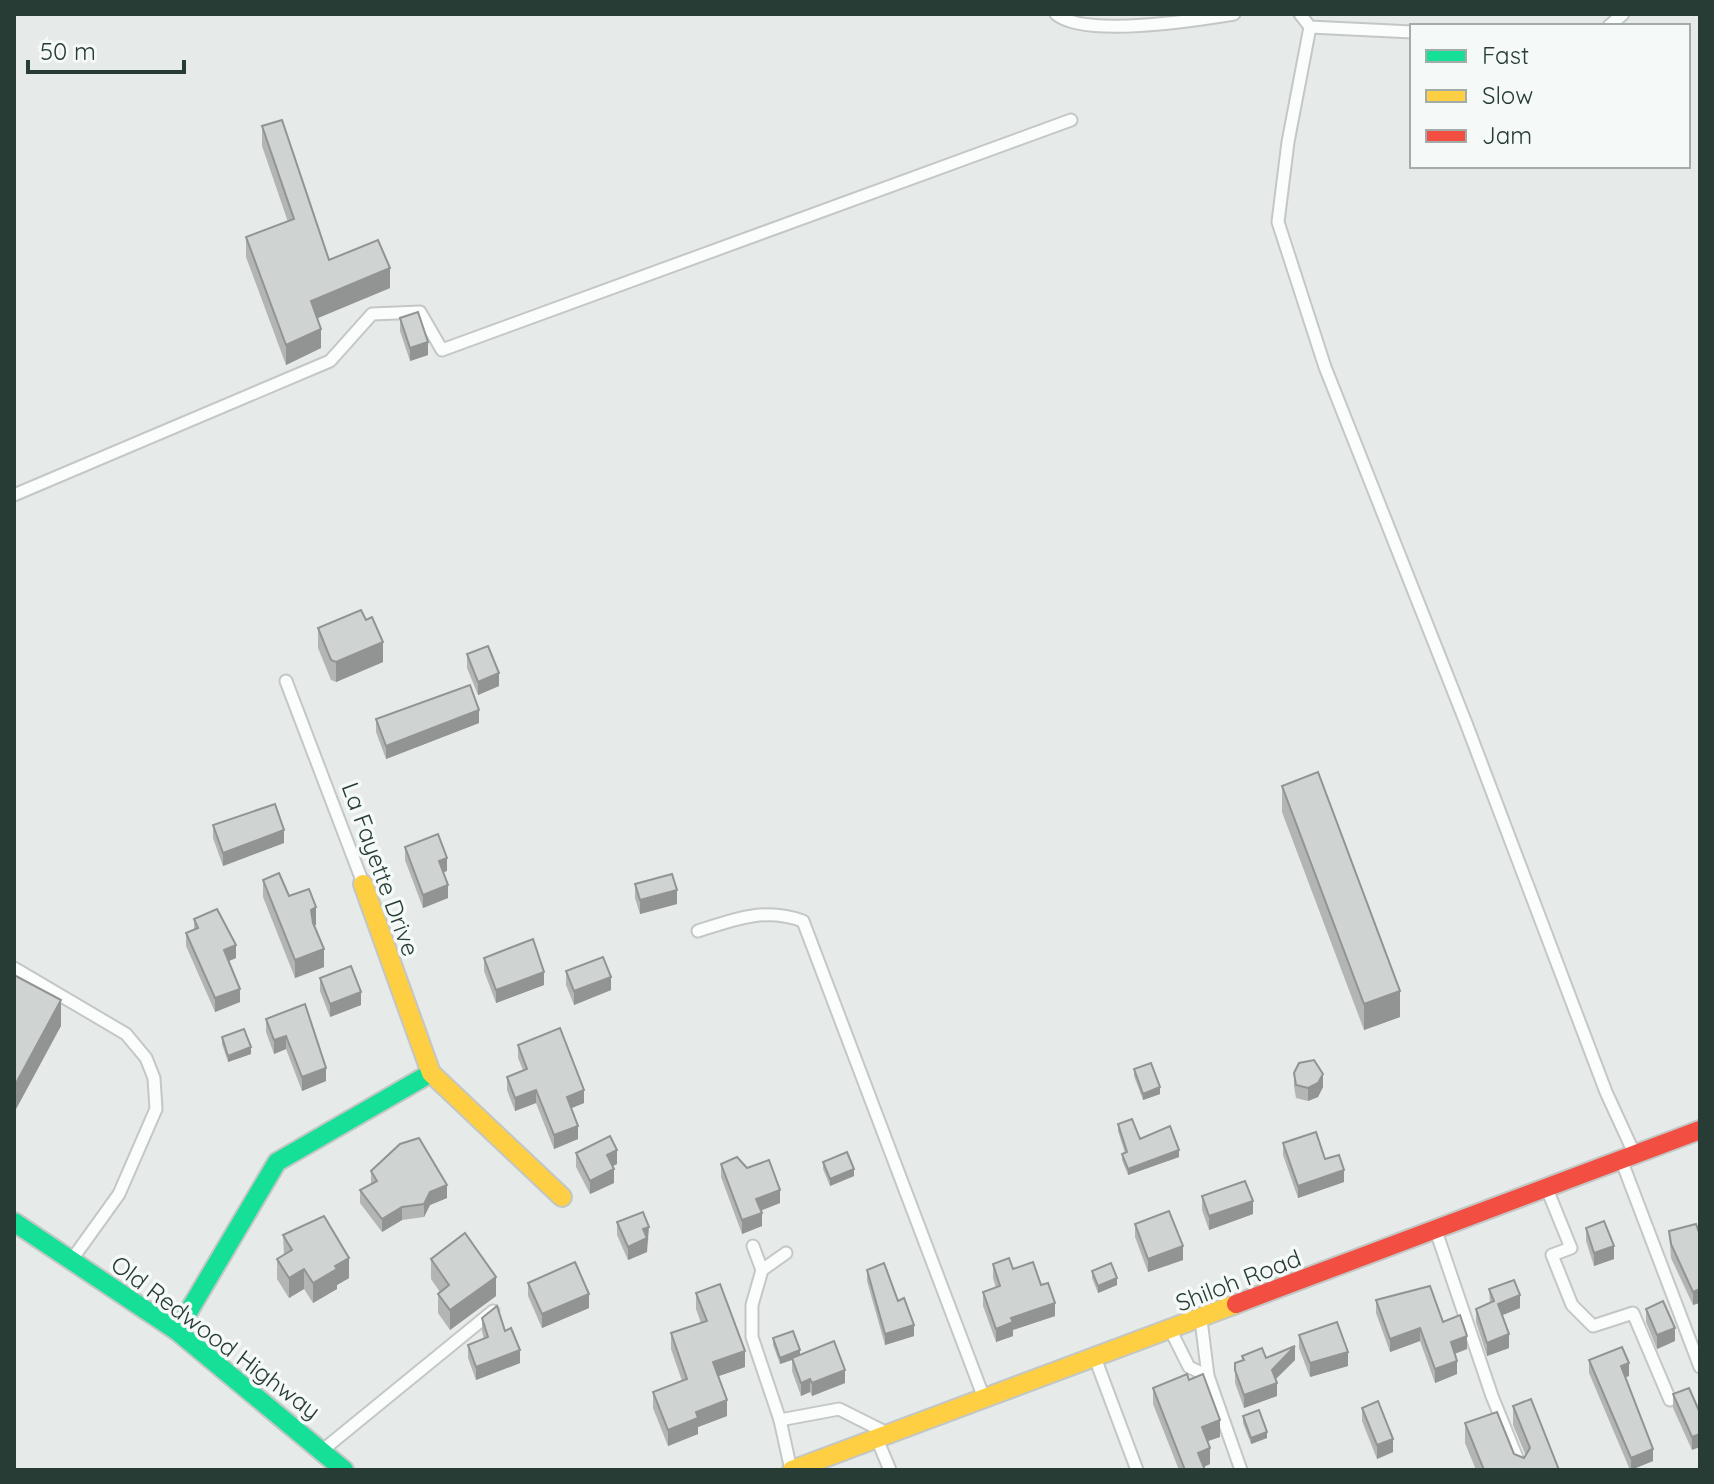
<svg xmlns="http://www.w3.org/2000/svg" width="1714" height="1484" font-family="Quicksand,sans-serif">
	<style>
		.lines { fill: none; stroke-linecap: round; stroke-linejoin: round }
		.lane-casing { stroke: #c3c7c5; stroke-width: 15 }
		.fast-casing { stroke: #c2c7c5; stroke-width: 22 }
		.slow-casing { stroke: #c2c7c5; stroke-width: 22 }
		.jam-casing { stroke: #c2c7c5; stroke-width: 22 }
		.lane { stroke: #fbfcfc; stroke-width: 11 }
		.fast { stroke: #16e098; stroke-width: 18 }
		.slow { stroke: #ffcf43; stroke-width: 18 }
		.jam { stroke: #f24e42; stroke-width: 18 }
		.wall { fill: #b2b5b4 }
		.shaded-wall { fill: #919492 }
		.building { fill: #cfd3d1; stroke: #919492; stroke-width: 2 }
		.labels { text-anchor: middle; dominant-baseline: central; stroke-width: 7; stroke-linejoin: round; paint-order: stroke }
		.street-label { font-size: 24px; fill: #263c35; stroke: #f5f9f7 }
	</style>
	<rect width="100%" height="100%" fill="#e6eae8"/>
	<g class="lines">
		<defs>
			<g id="lane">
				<path d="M1056,14C1084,38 1198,20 1234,14"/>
				<path d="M1300,14L1310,27L1412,32"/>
				<path d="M1609,26L1623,14"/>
				<path d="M1310,27L1288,142L1278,222L1325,367L1466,723L1606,1092L1634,1153"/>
				<path d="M14,495L330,361L372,314L420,312L442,350L1071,120"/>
				<path d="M286,681L363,883"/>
				<path d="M698,931C735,919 765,907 803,921L984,1398"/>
				<path d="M14,968L126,1034L146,1058L154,1078L156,1109L119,1194L73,1258"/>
				<path d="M1622,1162L1700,1367"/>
				<path d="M1547,1189L1571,1248L1552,1255L1572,1305L1593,1326L1633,1313L1670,1400"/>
				<path d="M1436,1231L1492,1396L1522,1470"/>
				<path d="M753,1246L762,1270L752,1305V1337L780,1420L839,1409L881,1430"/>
				<path d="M762,1270L786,1253"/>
				<path d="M1201,1320L1208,1376L1241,1470"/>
				<path d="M1171,1331L1189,1367L1208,1376"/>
				<path d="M1095,1358L1137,1470"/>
				<path d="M780,1420L791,1470"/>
				<path d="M877,1439L890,1470"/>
				<path d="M324,1449L493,1311"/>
			</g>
			<g id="fast">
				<path d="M14,1222L177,1331L344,1470"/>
				<path d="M177,1331L277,1162L431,1073"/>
			</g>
			<g id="slow">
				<path d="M363,884L431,1073L562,1197"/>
				<path d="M792,1470L1236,1304"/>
			</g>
			<path id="jam" d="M1236,1304L1700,1130"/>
		</defs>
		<use href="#lane" class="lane-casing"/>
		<use href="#fast" class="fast-casing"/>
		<use href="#slow" class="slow-casing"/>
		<use href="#jam" class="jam-casing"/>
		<use href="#lane" class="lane"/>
		<use href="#fast" class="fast"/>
		<use href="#slow" class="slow"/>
		<use href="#jam" class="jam"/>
	</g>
	<g class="wall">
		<path d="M262,126L329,260L390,288L317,318L321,348L286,365L246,257V237L288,222L262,146Z"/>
		<path d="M400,318L428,355L410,361L400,331Z"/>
		<path d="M318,628L383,662L336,682L331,680L318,648Z"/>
		<path d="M467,654L499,686L478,695L467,668Z"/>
		<path d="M376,719L479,723L386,759L376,732Z"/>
		<path d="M1282,786L1400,1017L1364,1030L1282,812Z"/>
		<path d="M213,825L284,843L223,866L213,838Z"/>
		<path d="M405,847L447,871L443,872L448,898L423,908L405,860Z"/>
		<path d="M263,880L289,896L316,925H314L324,967L295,978L263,897Z"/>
		<path d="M635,884L677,904L640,914L635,898Z"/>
		<path d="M194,919L236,958L229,961L240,1002L215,1012L186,946V933L194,929Z"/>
		<path d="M484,958L544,985L496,1003L484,971Z"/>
		<path d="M566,971L611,990L574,1005L566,985Z"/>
		<path d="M320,978L361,1005L330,1017L320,991Z"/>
		<path d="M305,1004L326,1081L302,1091L286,1049L274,1054L266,1032V1019Z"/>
		<path d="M222,1037L251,1054L228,1062L222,1044Z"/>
		<path d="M518,1045L584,1103L571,1108L578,1139L554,1149L536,1103L515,1111L507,1090V1077L523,1070L518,1058Z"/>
		<path d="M1134,1069L1160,1094L1143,1100L1134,1076Z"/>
		<path d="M1294,1073L1323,1087L1318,1097L1308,1101L1296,1098L1294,1086Z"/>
		<path d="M1118,1124L1140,1139L1179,1157L1128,1175L1122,1160V1154L1125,1153L1118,1131Z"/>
		<path d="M1283,1143L1325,1159L1344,1182L1298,1198L1283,1155Z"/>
		<path d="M576,1153L617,1164L612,1166L614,1183L590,1194L576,1167Z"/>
		<path d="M823,1162L854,1176L830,1186L823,1169Z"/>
		<path d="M721,1164L780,1203L761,1211L762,1226L742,1234L721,1177Z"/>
		<path d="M371,1171L447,1198L430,1205L424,1217L402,1220L382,1232L360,1203V1190L371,1184Z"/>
		<path d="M1202,1196L1253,1214L1209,1230L1202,1210Z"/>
		<path d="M617,1222L649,1240L647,1241V1252L628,1260L617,1235Z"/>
		<path d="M1135,1224L1183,1260L1148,1272L1135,1237Z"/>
		<path d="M1696,1224L1693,1305L1671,1258L1669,1231Z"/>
		<path d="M1586,1228L1614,1259L1594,1266L1586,1241Z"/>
		<path d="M283,1235L349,1278L337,1285V1289L313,1303L304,1289L289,1298L277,1279V1259L284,1255Z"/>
		<path d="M431,1259L496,1296L450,1330L438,1313V1294L440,1292L431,1279Z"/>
		<path d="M993,1264L1013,1269L1041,1285L1055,1316L1013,1330V1336L996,1342L983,1306V1292L996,1288L993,1278Z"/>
		<path d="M867,1270L898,1301L914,1336L885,1345L867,1281Z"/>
		<path d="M1092,1271L1117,1285L1098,1293L1092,1278Z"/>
		<path d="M528,1283L589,1308L542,1328L528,1296Z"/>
		<path d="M1489,1289L1520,1308L1502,1315L1509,1348L1487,1356L1476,1322V1309L1490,1303Z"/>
		<path d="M696,1293L745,1367L719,1376L727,1416L698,1427V1434L668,1446L653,1408V1392L682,1381L671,1349V1333L701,1323L696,1309Z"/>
		<path d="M1376,1300L1443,1322L1467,1349L1455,1354L1457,1374L1435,1383L1420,1341L1390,1352L1376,1313Z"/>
		<path d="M1646,1309L1675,1341L1657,1349L1646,1322Z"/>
		<path d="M482,1318L505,1331L520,1363L476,1380L468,1358V1345L484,1339L482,1331Z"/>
		<path d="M1299,1335L1348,1366L1310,1377L1299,1348Z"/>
		<path d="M773,1338L800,1355L845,1383L812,1396L810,1392L801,1396L792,1371V1360L780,1364L773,1345Z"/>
		<path d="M1242,1356L1266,1358L1295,1360L1275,1379L1277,1396L1244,1408L1235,1383V1363L1242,1360Z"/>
		<path d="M1589,1360L1629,1376L1625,1377L1653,1461L1630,1470L1589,1373Z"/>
		<path d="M1189,1380L1220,1437L1208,1441L1210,1464L1204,1467L1205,1470H1179L1153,1404V1388Z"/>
		<path d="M1673,1394L1700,1413L1692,1450L1673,1408Z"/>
		<path d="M1513,1406L1559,1470H1476L1465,1443V1423L1514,1454L1524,1458L1526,1456L1513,1425Z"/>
		<path d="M1362,1408L1393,1452L1377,1459L1362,1421Z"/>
		<path d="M1243,1416L1267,1438L1251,1444L1243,1423Z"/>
	</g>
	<g class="shaded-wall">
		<path d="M390,268V288L311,321V301Z"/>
		<path d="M321,329V348L286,365V345Z"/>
		<path d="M428,342V355L410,361V348Z"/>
		<path d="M383,642V662L336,682V662Z"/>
		<path d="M499,673V686L478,695V682Z"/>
		<path d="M479,710V723L386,759V746Z"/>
		<path d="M284,830V843L223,866V853Z"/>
		<path d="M447,858V871L439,874V861Z"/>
		<path d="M448,885V898L423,908V895Z"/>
		<path d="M677,890V904L640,914V900Z"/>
		<path d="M316,907V925L311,927V910Z"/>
		<path d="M236,945V958L224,963V950Z"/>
		<path d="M324,949V967L295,978V960Z"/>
		<path d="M544,972V985L496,1003V990Z"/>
		<path d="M611,977V990L574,1005V991Z"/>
		<path d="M240,989V1002L215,1012V998Z"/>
		<path d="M1400,991V1017L1364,1030V1004Z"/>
		<path d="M361,992V1005L330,1017V1004Z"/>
		<path d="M61,1000V1026L14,1113V1087Z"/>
		<path d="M286,1036V1049L274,1054V1040Z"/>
		<path d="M251,1047V1054L228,1062V1056Z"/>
		<path d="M326,1068V1081L302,1091V1077Z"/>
		<path d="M1323,1074V1087L1318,1097L1308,1101V1088Z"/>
		<path d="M1160,1087V1094L1143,1100V1094Z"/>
		<path d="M536,1090V1103L515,1111V1098Z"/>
		<path d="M584,1090V1103L567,1110V1097Z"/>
		<path d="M578,1126V1139L554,1149V1135Z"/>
		<path d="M617,1150V1164L607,1169V1155Z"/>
		<path d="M1179,1150V1157L1128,1175V1169Z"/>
		<path d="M614,1169V1183L590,1194V1181Z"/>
		<path d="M854,1169V1176L830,1186V1179Z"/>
		<path d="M1344,1170V1182L1298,1198V1186Z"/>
		<path d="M447,1185V1198L430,1205L424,1217V1204L430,1192Z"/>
		<path d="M780,1190V1203L756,1212V1199Z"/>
		<path d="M1253,1201V1214L1209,1230V1216Z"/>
		<path d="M402,1207V1220L382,1232V1219Z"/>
		<path d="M762,1213V1226L742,1234V1220Z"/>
		<path d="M649,1227L647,1252L628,1260V1247L643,1229Z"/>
		<path d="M1183,1246V1260L1148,1272V1259Z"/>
		<path d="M1614,1246V1259L1594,1266V1253Z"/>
		<path d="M349,1258V1278L337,1285V1289L313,1303V1283L335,1266Z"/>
		<path d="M304,1269V1289L289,1298V1278Z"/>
		<path d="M496,1277V1296L450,1330V1310Z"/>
		<path d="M1117,1278V1285L1098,1293V1286Z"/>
		<path d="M1700,1289V1303L1693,1305V1292Z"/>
		<path d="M589,1294V1308L542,1328V1314Z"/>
		<path d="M1520,1295V1308L1498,1317V1304Z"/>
		<path d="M1055,1303V1316L1013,1330V1336L996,1342V1329L1011,1318Z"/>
		<path d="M914,1325V1336L885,1345V1334Z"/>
		<path d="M1420,1328V1341L1390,1352V1339Z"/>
		<path d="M1675,1328V1341L1657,1349V1335Z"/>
		<path d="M1509,1334V1348L1487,1356V1343Z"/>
		<path d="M1467,1336V1349L1451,1355V1342Z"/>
		<path d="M1295,1346V1360L1272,1383V1370Z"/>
		<path d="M520,1350V1363L476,1380V1367Z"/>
		<path d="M800,1350V1357L780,1364V1358Z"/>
		<path d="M745,1351V1367L713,1378V1362Z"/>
		<path d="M1348,1352V1366L1310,1377V1363Z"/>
		<path d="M1457,1361V1374L1435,1383V1369Z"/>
		<path d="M1629,1363V1376L1621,1379V1366Z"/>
		<path d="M845,1370V1383L812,1396V1383Z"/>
		<path d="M810,1379V1392L801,1396V1383Z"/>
		<path d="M1277,1383V1396L1244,1408V1395Z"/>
		<path d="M727,1400V1416L698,1427V1434L668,1446V1430L696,1412Z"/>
		<path d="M1220,1420V1437L1202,1443V1427Z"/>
		<path d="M1267,1432V1438L1251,1444V1438Z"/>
		<path d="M1700,1434V1447L1692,1450V1437Z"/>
		<path d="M1393,1439V1452L1377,1459V1445Z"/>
		<path d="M1210,1448V1464L1198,1469V1453Z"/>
		<path d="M1653,1449V1461L1631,1470V1458Z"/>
	</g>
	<g class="building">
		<path d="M282,120L329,260L378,240L390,268L311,301L321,329L286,345L246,237L294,219L262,126Z"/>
		<path d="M418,312L428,342L410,348L400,318Z"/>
		<path d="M361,610L366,620L372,617L383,642L336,662L331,660L318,628Z"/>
		<path d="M488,646L499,673L478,682L467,654Z"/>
		<path d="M470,685L479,710L386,746L376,719Z"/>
		<path d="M1318,772L1400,991L1364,1004L1282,786Z"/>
		<path d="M275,804L284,830L223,853L213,825Z"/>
		<path d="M438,834L447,858L439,861L448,885L423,895L405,847Z"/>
		<path d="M279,873L289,896L309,889L316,907L311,910L313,923L324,949L295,960L263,880Z"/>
		<path d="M672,874L677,890L640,900L635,884Z"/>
		<path d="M217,909L236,945L224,950L240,989L215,998L186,933L198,928L194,919Z"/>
		<path d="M533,939L544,972L496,990L484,958Z"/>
		<path d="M603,957L611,977L574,991L566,971Z"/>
		<path d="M351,966L361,992L330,1004L320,978Z"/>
		<path d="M14,975L61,1000L14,1087Z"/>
		<path d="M305,1004L326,1068L302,1077L286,1036L274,1040L266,1019Z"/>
		<path d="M560,1028L584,1090L567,1097L578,1126L554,1135L536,1090L515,1098L507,1077L527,1069L518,1045Z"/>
		<path d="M244,1029L251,1047L228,1056L222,1037Z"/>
		<path d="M1314,1060L1323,1074L1318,1083L1308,1088L1296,1085L1294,1073L1299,1063Z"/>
		<path d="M1151,1063L1160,1087L1143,1094L1134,1069Z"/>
		<path d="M1132,1119L1140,1139L1170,1126L1179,1150L1128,1169L1122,1154L1127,1152L1118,1124Z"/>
		<path d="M1316,1132L1325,1159L1339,1155L1344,1170L1298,1186L1283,1143Z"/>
		<path d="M610,1136L617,1150L607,1155L614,1169L590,1181L576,1153Z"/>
		<path d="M419,1138L447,1185L430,1192L424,1204L402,1207L382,1219L360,1190L377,1181L371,1171L400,1144Z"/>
		<path d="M847,1152L854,1169L830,1179L823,1162Z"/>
		<path d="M737,1157L747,1168L769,1160L780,1190L756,1199L762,1213L742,1220L721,1164Z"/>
		<path d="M1245,1181L1253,1201L1209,1216L1202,1196Z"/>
		<path d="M1169,1211L1183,1246L1148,1259L1135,1224Z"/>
		<path d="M643,1212L649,1227L643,1229L647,1238L628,1247L617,1222Z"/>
		<path d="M324,1216L349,1258L335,1266L337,1269L313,1283L304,1269L289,1278L277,1259L292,1250L283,1235Z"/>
		<path d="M1604,1221L1614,1246L1594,1253L1586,1228Z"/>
		<path d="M1696,1224L1700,1235V1289L1693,1292L1671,1244L1669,1231Z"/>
		<path d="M465,1233L496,1277L450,1310L438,1294L449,1285L431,1259Z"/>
		<path d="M1009,1258L1013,1269L1033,1262L1041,1285L1048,1283L1055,1303L1011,1318L1013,1322L996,1329L983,1292L1000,1286L993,1264Z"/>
		<path d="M575,1262L589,1294L542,1314L528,1283Z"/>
		<path d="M884,1263L898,1301L904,1298L914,1325L885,1334L867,1270Z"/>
		<path d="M1111,1263L1117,1278L1098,1286L1092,1271Z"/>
		<path d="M1514,1280L1520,1295L1498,1304L1509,1334L1487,1343L1476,1309L1494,1301L1489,1289Z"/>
		<path d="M720,1284L745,1351L713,1362L727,1400L696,1412L698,1418L668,1430L653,1392L687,1379L671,1333L707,1321L696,1293Z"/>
		<path d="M1430,1286L1443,1322L1460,1315L1467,1336L1451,1342L1457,1361L1435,1369L1420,1328L1390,1339L1376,1300Z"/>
		<path d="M1663,1301L1675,1328L1657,1335L1646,1309Z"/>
		<path d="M497,1306L505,1331L511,1328L520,1350L476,1367L468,1345L488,1337L482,1318Z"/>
		<path d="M1337,1322L1348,1352L1310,1363L1299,1335Z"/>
		<path d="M793,1331L800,1350L780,1358L773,1338Z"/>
		<path d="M834,1341L845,1370L812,1383L810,1379L801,1383L792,1358Z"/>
		<path d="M1295,1346L1272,1370L1277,1383L1244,1395L1235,1370V1363L1244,1360L1242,1356L1262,1348L1266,1358Z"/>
		<path d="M1622,1347L1629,1363L1621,1366L1653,1449L1631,1458L1589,1360Z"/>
		<path d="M1187,1374L1189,1380L1203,1374L1220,1420L1202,1427L1210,1448L1198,1453L1205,1470H1185L1153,1388Z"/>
		<path d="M1689,1388L1700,1413V1434L1692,1437L1673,1394Z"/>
		<path d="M1531,1399L1559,1470H1484L1465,1423L1497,1412L1514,1454L1524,1458L1530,1448L1513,1406Z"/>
		<path d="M1378,1401L1393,1439L1377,1445L1362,1408Z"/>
		<path d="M1259,1410L1267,1432L1251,1438L1243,1416Z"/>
	</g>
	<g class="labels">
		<g class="street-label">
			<text transform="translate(381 869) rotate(70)">La Fayette Drive</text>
			<text transform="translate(1238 1280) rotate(-21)">Shiloh Road</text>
			<text transform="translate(216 1337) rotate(37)">Old Redwood Highway</text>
		</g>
	</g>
	<rect width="1714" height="1484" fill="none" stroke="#263c35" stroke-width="32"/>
	<rect x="1410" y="24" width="280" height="144" fill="#f5f9f7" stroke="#a2ada9" stroke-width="2"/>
	<rect x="1426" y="50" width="40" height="12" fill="#16e098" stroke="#a2ada9" stroke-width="2"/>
	<text x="1482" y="64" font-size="24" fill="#263c35">Fast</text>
	<rect x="1426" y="90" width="40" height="12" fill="#ffcf43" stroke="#a2ada9" stroke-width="2"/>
	<text x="1482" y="104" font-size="24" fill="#263c35">Slow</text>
	<rect x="1426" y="130" width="40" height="12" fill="#f24e42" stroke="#a2ada9" stroke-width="2"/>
	<text x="1482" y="144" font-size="24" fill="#263c35">Jam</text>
	<path d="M28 60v12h156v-12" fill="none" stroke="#263c35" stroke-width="4"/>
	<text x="40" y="60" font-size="24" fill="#263c35" stroke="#f5f9f7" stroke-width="6" paint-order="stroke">50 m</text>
</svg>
